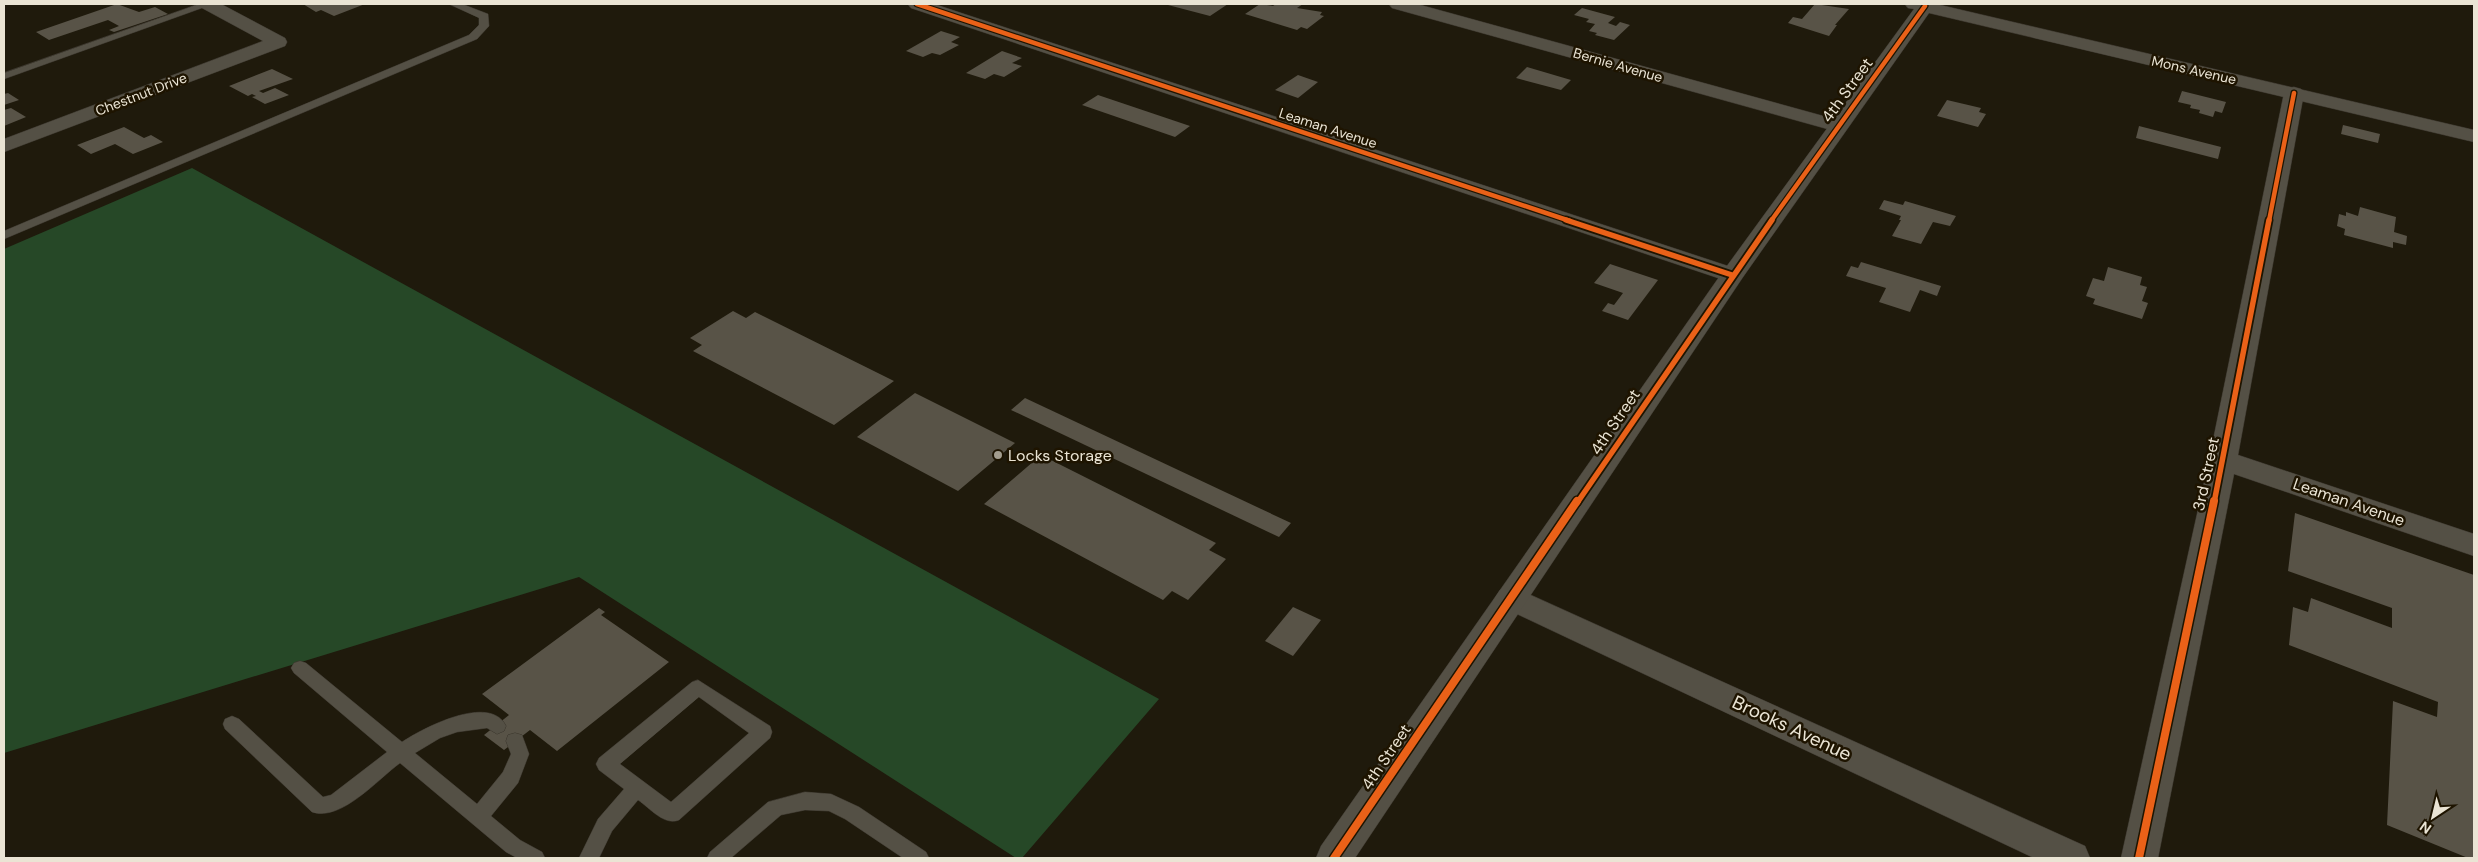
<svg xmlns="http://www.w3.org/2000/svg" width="2478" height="862" font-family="'DM Sans',sans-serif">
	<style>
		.green { fill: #264827 }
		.building { fill: #585347 }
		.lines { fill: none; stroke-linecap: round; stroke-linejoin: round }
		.service-casing { stroke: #3b362d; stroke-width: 1 }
		.minor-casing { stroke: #3b362d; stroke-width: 1 }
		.tertiary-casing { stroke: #3b362d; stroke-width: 1 }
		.service { fill: #545045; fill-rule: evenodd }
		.minor { fill: #545045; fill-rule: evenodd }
		.tertiary { fill: #545045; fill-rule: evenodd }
		.cycleway-far2-casing { stroke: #1e1400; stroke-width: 7 }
		.cycleway-far1-casing { stroke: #1e1400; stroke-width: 9 }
		.cycleway-casing { stroke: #1e1400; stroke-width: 11 }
		.cycleway-far2 { stroke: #ea6118; stroke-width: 4.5 }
		.cycleway-far1 { stroke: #ea6118; stroke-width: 5.5 }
		.cycleway { stroke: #ea6118; stroke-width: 8 }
		.poi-dot { fill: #a39d8e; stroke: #1e1400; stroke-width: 2 }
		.labels { text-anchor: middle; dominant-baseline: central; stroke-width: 5; stroke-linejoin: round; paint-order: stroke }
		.far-street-label { font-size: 14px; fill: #eae4d4; stroke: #1e1400 }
		.street-label { font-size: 16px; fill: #eae4d4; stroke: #1e1400 }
		.poi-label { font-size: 16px; fill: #eae4d4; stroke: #1e1400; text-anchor: start }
		.near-street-label { font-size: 19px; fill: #eae4d4; stroke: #1e1400 }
	</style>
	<rect width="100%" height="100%" fill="#1f1a0c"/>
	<path class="green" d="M192,168L1159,699L1022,858H1016L579,577L4,753V249Z"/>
	<g class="building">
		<path d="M117,4L139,12L155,7L168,14L114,32L109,30L119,26L108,20L49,40L36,32Z"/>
		<path d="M303,4H365L334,16L321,10L316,12Z"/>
		<path d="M1170,4H1228L1210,16L1168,5Z"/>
		<path d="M1260,4L1273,6L1276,4H1303L1297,8L1322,12L1320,15L1324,16L1307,29L1301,27L1297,30L1245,14Z"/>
		<path d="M1815,4L1849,9L1835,25H1837L1829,36L1788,23L1793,17L1802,19Z"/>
		<path d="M1582,8L1615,17L1608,23L1616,26L1620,22L1630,25L1614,40L1595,35L1597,33L1589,31L1595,24L1586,22L1589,19L1574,15Z"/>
		<path d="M941,31L960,37L951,42L959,45L940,55L932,53L923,57L906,51Z"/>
		<path d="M1002,51L1022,58L1012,63L1022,66L1004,77L994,74L985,79L966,73Z"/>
		<path d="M1527,67L1571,80L1561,90L1516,78Z"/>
		<path d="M272,69L293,79L259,91L263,93L275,88L289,95L265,104L252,97L256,96L252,94L248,96L229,86Z"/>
		<path d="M1298,75L1318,82L1298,98L1275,90Z"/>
		<path d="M2182,91L2226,102L2222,113L2215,111L2213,117L2199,113L2200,110L2190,108L2191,105L2178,102Z"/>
		<path d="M8,93L19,100L4,105V94Z"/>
		<path d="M1098,95L1190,126L1175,137L1082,105Z"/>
		<path d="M1947,100L1981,108L1979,112L1986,114L1978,127L1937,116Z"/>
		<path d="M11,108L26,117L4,126V110Z"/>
		<path d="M2343,125L2380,134L2378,143L2341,134Z"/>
		<path d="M2139,126L2221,147L2218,159L2136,138Z"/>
		<path d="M124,127L144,138L151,135L163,142L133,154L115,144L91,154L77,145Z"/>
		<path d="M1884,200L1903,205L1905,201L1956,216L1950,226L1933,222L1921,244L1892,236L1901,220H1899L1901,216L1879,209Z"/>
		<path d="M2360,207L2396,217L2394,232L2407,236L2406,245L2393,242V248L2344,235L2345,229L2337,226L2339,214L2346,216V212L2358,216Z"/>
		<path d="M1861,262L1941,286L1937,296L1920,290L1910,312L1879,302L1886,288L1846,276L1851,266L1858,268Z"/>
		<path d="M1610,264L1658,280L1628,320L1602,311L1608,303L1614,305L1623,293L1594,283Z"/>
		<path d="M2108,267L2142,277L2140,285L2147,287L2142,301L2148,303L2142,319L2093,304L2095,299L2086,296L2093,278L2104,281Z"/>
		<path d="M733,311L746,318L755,312L894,381L834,425L693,351L702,345L690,338Z"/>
		<path d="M915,393L1015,443L958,491L857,437Z"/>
		<path d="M1025,398L1291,523L1279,537L1011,410Z"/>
		<path d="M1041,455L1216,543L1209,550L1226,559L1188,600L1172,591L1163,600L984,504Z"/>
		<path d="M2295,513L2474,575V858H2468L2387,825L2393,701L2437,717L2438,702L2289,645L2293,607L2308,612L2311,598L2392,628V608L2288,571Z"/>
		<path d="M1293,607L1321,620L1293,656L1265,641Z"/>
		<path d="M599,608L605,612L601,615L669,662L557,751L530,730L504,750L484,735L509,715L482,694Z"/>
	</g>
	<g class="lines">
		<defs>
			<g id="service">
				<path d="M199,4H213L4,79V73Z"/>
				<path d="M449,4H462L488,14L489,26L477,39L4,239V231L469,35L479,25V18Z"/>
				<path d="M300,661L306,663L402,742C423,728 490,693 506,726L504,731L497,734L487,728L457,732L440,738L415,753L477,804L503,772L511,754L506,741L508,735L515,733L522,735L529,754L518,783L491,816L520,840L542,852L545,858H517L506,852L400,763C378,779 341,822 312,812L225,729L223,724L225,719L232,716L239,719L323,797L331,795L387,752L294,673L291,668L294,663Z"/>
				<path d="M698,680L770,726L772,732L770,738L679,820C664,826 650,808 638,800L612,831L599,858H579L598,819L624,789L599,770L596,764L599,758L692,682ZM699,697L749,733L671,802L620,764Z"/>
				<path d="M805,792L831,794L859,807L926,852L929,858H903L845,819L829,811L805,810L781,815L731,858H707L710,852L768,802Z"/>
			</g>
			<g id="minor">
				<path d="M199,4H221L285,38L287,42L285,46L4,152V139L263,41L202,8Z"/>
				<path d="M908,4H934L1740,270L1744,275L1740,280L1732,282L1724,280L911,8Z"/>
				<path d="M1389,4H1417L1845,122L1848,126L1845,130L1838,132L1831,130L1392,8Z"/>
				<path d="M2294,87L2301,89L2304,93L2238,455L2474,534V556L2234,474L2158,858H2121L2209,460L2284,93L2287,89Z"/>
				<path d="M1511,586L2085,846L2090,858H2034L1500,606L1495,598L1500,590Z"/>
			</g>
			<path id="tertiary" d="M1905,4H1936L2474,130V142L1929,13L1743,277L1355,858H1316L1321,846L1724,270L1914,9L1908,8Z"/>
		</defs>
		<use href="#service" class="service-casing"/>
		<use href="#minor" class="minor-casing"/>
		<use href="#tertiary" class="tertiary-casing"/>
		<use href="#service" class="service"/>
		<use href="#minor" class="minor"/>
		<use href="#tertiary" class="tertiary"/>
		<defs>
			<g id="cycleway-far2">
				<path d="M917,4L1570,221"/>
				<path d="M1771,221L1925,6"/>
				<path d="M2269,221L2294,93"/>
			</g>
			<g id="cycleway-far1">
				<path d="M1566,220L1732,275"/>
				<path d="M1577,503L1772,220"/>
				<path d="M2214,503L2269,220"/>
			</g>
			<g id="cycleway">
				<path d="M1334,858L1577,501"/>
				<path d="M2139,858L2214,501"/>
			</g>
		</defs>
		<use href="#cycleway-far2" class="cycleway-far2-casing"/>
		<use href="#cycleway-far1" class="cycleway-far1-casing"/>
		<use href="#cycleway" class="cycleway-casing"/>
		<use href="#cycleway-far2" class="cycleway-far2"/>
		<use href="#cycleway-far1" class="cycleway-far1"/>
		<use href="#cycleway" class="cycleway"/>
	</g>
	<circle class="poi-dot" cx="998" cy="455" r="5"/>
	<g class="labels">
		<g class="far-street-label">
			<text transform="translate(1618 65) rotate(16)">Bernie Avenue</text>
			<text transform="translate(2194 70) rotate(13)">Mons Avenue</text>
			<text transform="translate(141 94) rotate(-21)">Chestnut Drive</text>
			<text transform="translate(1328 128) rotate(18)">Leaman Avenue</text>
		</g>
		<g class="street-label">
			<text transform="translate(1847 90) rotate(-54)">4th Street</text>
			<text transform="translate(1615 422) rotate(-56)">4th Street</text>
			<text transform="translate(2206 474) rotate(-78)">3rd Street</text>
			<text transform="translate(2349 502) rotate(19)">Leaman Avenue</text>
			<text transform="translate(1386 757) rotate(-56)">4th Street</text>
		</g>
		<g class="poi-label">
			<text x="1008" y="455">Locks Storage</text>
		</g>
		<g class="near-street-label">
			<text transform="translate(1792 728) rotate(25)">Brooks Avenue</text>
		</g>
	</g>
	<rect width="2478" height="862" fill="none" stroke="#eae4d4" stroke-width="10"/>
	<g transform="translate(2433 817) rotate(215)" stroke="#1e1400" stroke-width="4" paint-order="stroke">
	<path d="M0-4L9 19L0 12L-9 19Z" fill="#eae4d4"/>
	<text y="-8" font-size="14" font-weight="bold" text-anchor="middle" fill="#eae4d4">N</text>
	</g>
</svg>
